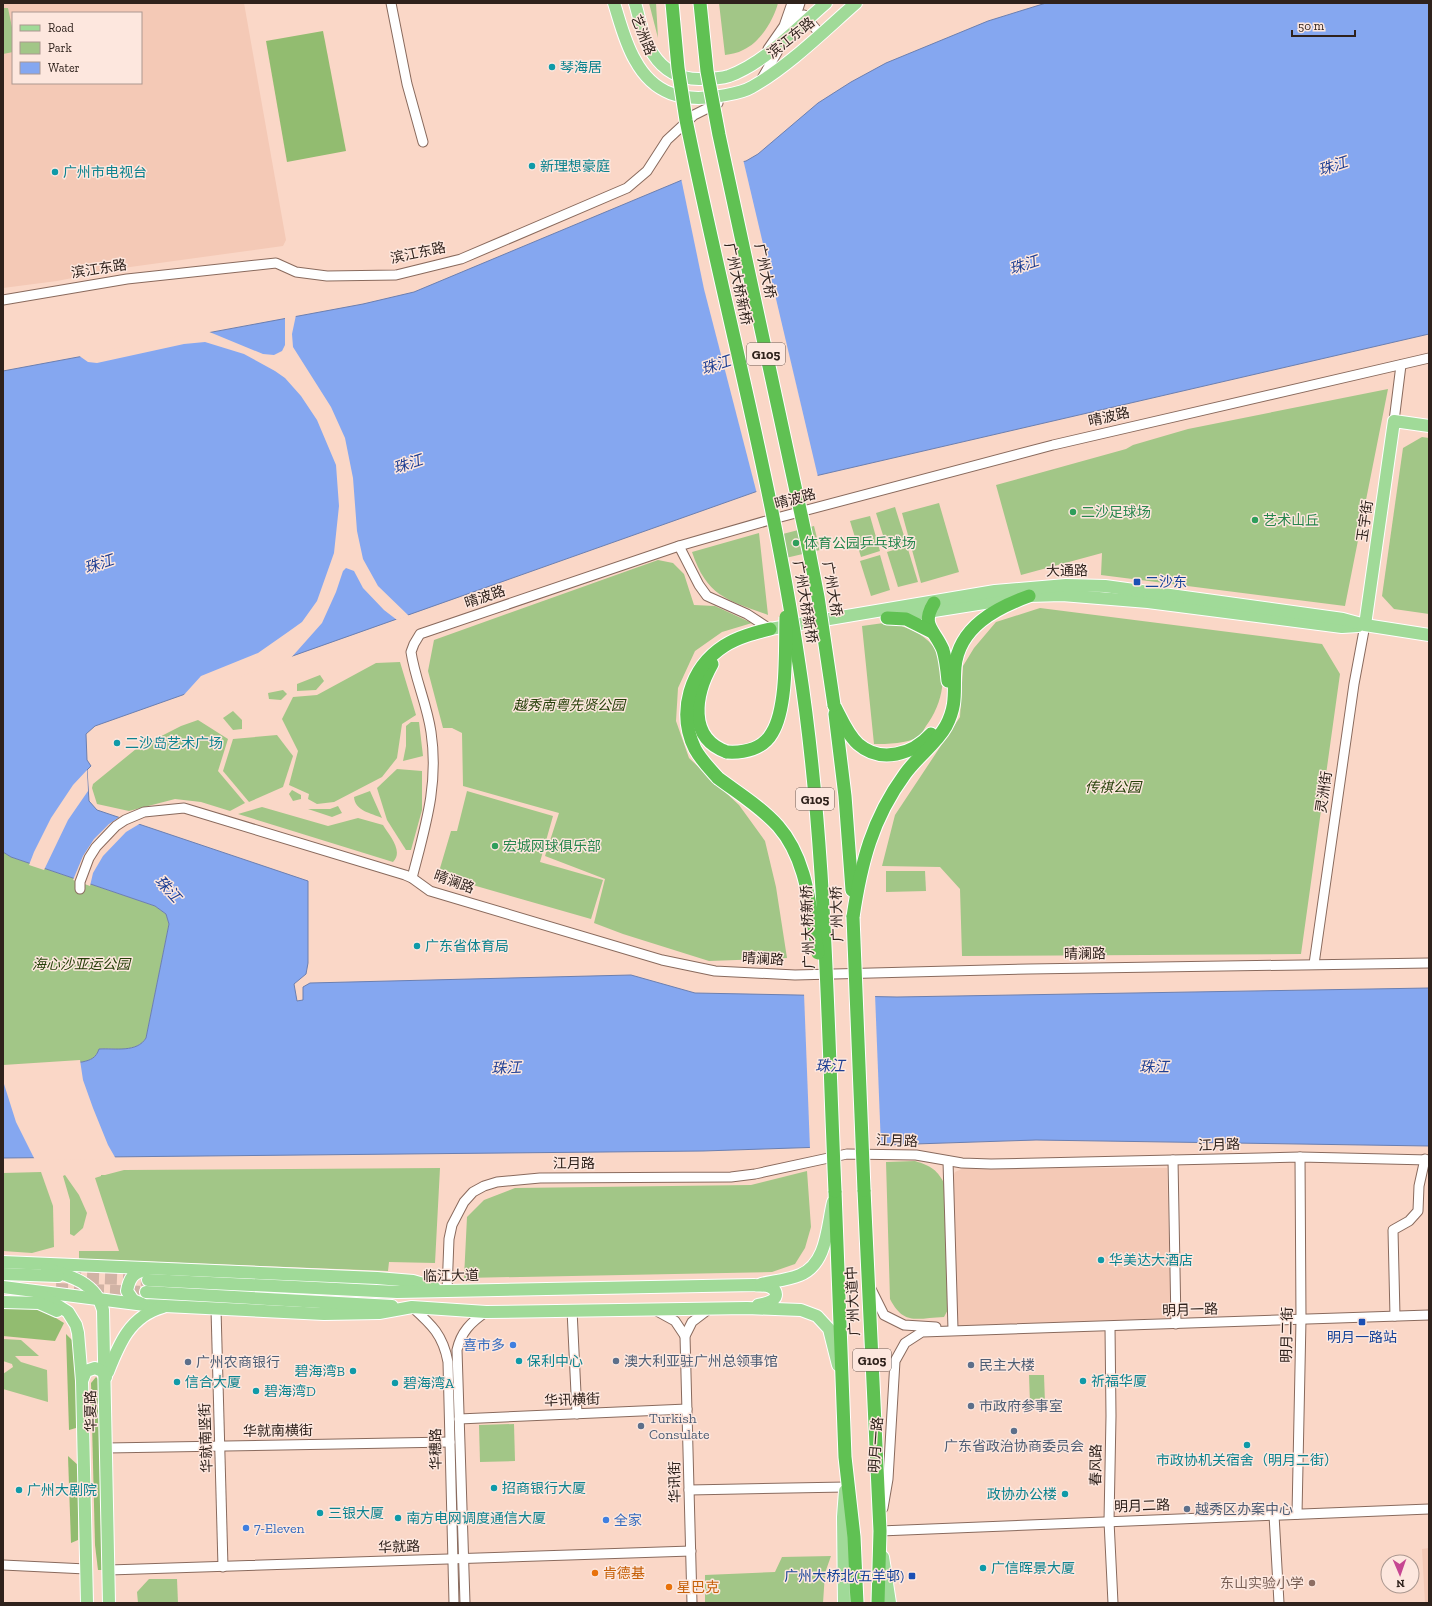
<svg xmlns="http://www.w3.org/2000/svg" width="1432" height="1606" font-family="'Zilla Slab','Noto Sans SC',serif">
	<style>
		.built { fill: #f4c9b6; fill-rule: evenodd }
		.green { fill: #a2c687 }
		.forest { fill: #92bc70 }
		.water { fill: #85a7f0; stroke: #6b7fb0 }
		.pier { fill: #fad7c7 }
		.lines { fill: none; stroke-linecap: round; stroke-linejoin: round }
		.major-tunnel { stroke: #d1b3a5; stroke-width: 12; stroke-dasharray: 12 6; stroke-linecap: butt }
		.minor-casing { stroke: #896a5d; stroke-width: 11 }
		.major-casing { stroke: #fff; stroke-width: 14 }
		.highway-casing { stroke: #fff; stroke-width: 15 }
		.minor { stroke: #fff; stroke-width: 9 }
		.major { stroke: #a0da98; stroke-width: 12 }
		.highway { stroke: #60c153; stroke-width: 13 }
		.highway-bridge-casing { stroke: #fff; stroke-width: 15; stroke-linecap: butt }
		.highway-bridge { stroke: #60c153; stroke-width: 13 }
		.culture-dot { fill: #0f9aa8; stroke: #fde7de; stroke-width: 1.5 }
		.leisure-dot { fill: #2e9e5b; stroke: #fde7de; stroke-width: 1.5 }
		.transit-dot { fill: #1a4fb4; stroke: #fde7de; stroke-width: 1.5 }
		.shop-dot { fill: #3f7fe0; stroke: #fde7de; stroke-width: 1.5 }
		.service-dot { fill: #5c6f8a; stroke: #fde7de; stroke-width: 1.5 }
		.food-dot { fill: #e8710a; stroke: #fde7de; stroke-width: 1.5 }
		.education-dot { fill: #8d6e63; stroke: #fde7de; stroke-width: 1.5 }
		.labels { text-anchor: middle; dominant-baseline: central; stroke-width: 3; stroke-linejoin: round; paint-order: stroke }
		.shield { fill: #fde7de; stroke: #6d5d56; stroke-width: 1 }
		.shield-label { font-size: 13px; font-weight: bold; fill: #2f221c }
		.street-label { font-size: 14px; fill: #2f221c; stroke: #fde7de }
		.culture-label { font-size: 14px; fill: #0d838f; stroke: #fde7de; text-anchor: start }
		.leisure-label { font-size: 14px; fill: #27864d; stroke: #fde7de; text-anchor: start }
		.transit-label { font-size: 14px; fill: #164399; stroke: #fde7de; text-anchor: start }
		.park-label { font-size: 14px; font-style: italic; fill: #253f08; stroke: #fde7de }
		.shop-label { font-size: 14px; fill: #366cbe; stroke: #fde7de; text-anchor: start }
		.service-label { font-size: 14px; fill: #4e5e75; stroke: #fde7de; text-anchor: start }
		.food-label { font-size: 14px; fill: #c56008; stroke: #fde7de; text-anchor: start }
		.education-label { font-size: 14px; fill: #785e54; stroke: #fde7de; text-anchor: end }
		.water-label { font-size: 15px; font-style: italic; fill: #1f3f93; stroke: #fde7de }
	</style>
	<rect width="100%" height="100%" fill="#fad7c7"/>
	<g class="built">
		<path d="M3,3H244L286,240L283,246L123,268L57,281L3,288ZM13,13H141V83H13Z"/>
		<path d="M964,1168H1167L1171,1318L957,1326L951,1181L955,1172Z"/>
		<path d="M1429,1548V1603H1425L1422,1549Z"/>
	</g>
	<g class="green">
		<path d="M649,3H656L658,38Z"/>
		<path d="M719,3H778C774,19 760,43 743,50C738,53 731,54 725,55Z"/>
		<path d="M3,8H8L13,32V52L3,54Z"/>
		<path d="M1388,389L1345,606L1101,575L1102,553L1021,575L996,485L1126,449L1133,445L1188,429Z"/>
		<path d="M1422,437L1429,438V614L1394,609L1382,596L1403,448Z"/>
		<path d="M939,503L959,572L921,583L902,513Z"/>
		<path d="M895,507L906,542L887,548L876,513Z"/>
		<path d="M870,516L880,551L861,557L850,521Z"/>
		<path d="M814,526L820,550L777,560L771,537Z"/>
		<path d="M759,533L768,615C728,600 707,597 692,552Z"/>
		<path d="M907,546L918,582L898,587L887,552Z"/>
		<path d="M880,555L890,590L871,596L860,561Z"/>
		<path d="M658,560L673,563L684,574L694,605L715,606L752,623L722,632L695,651L678,688L676,721L689,758L739,805L765,841L776,887L787,958L709,961L623,934L594,923L605,879L545,856L559,813L463,786L462,733L452,728H443L428,671L434,640Z"/>
		<path d="M1040,608L1322,644L1340,674L1301,954L962,956L960,889L940,867L882,866L895,815L960,717L963,666L974,648L996,622Z"/>
		<path d="M891,622C906,628 922,632 933,646C950,670 943,704 926,726C924,729 922,734 919,736C908,744 887,744 874,744L862,626Z"/>
		<path d="M400,662L416,715L402,724L397,758L382,777L334,802L317,804L308,799L309,794L289,785L298,751L282,719L293,697L317,695L376,663Z"/>
		<path d="M320,675L324,681L316,690L297,691V684Z"/>
		<path d="M283,690L287,694L281,700L269,699L268,693Z"/>
		<path d="M233,711L242,720V729L233,730L223,718Z"/>
		<path d="M198,720L228,739L218,771L245,803L230,811L201,802L175,799L129,811L97,804L92,788L93,784L136,749L181,726Z"/>
		<path d="M411,722H419L423,756L403,761L406,746V726Z"/>
		<path d="M277,735L293,756L283,787L249,802L223,771L233,739Z"/>
		<path d="M397,769L422,771V810L411,850H406L387,820L377,788Z"/>
		<path d="M292,790L301,795V799L293,801L289,794Z"/>
		<path d="M370,791L382,818C371,813 355,811 354,797Z"/>
		<path d="M467,791L553,816L540,862L603,880L591,919L438,875L451,831H457Z"/>
		<path d="M338,806L342,813L332,817L308,809H330Z"/>
		<path d="M262,807L328,826L358,818L383,825C389,835 404,851 393,862L238,814Z"/>
		<path d="M3,852L11,857L155,906L166,914L169,924L146,1038C137,1053 115,1048 99,1049C96,1058 91,1060 82,1062L3,1067Z"/>
		<path d="M886,871H925L926,891L886,892Z"/>
		<path d="M915,1161C931,1166 938,1170 945,1185L951,1304L944,1317C917,1318 904,1326 890,1299L886,1162Z"/>
		<path d="M440,1168L435,1263L389,1262L388,1271L79,1259V1251H119L95,1178L101,1176V1175H105L124,1170Z"/>
		<path d="M807,1171L811,1227L805,1248L795,1264L772,1272L464,1278L467,1217L484,1200L515,1188L751,1185Z"/>
		<path d="M41,1172L53,1206L54,1247L32,1253L3,1251V1173Z"/>
		<path d="M65,1175L79,1195L87,1213L83,1228L74,1236L70,1234V1200L63,1176Z"/>
		<path d="M3,1339L21,1340L39,1356H15L21,1362L47,1370L48,1402L3,1389V1374L13,1367L12,1364L3,1361Z"/>
		<path d="M1029,1375H1044L1045,1403L1030,1404Z"/>
		<path d="M514,1424L515,1461L480,1462L479,1425Z"/>
		<path d="M831,1556L825,1573L823,1603H705V1575L775,1572L782,1557Z"/>
		<path d="M149,1579H177L178,1603H138L137,1592Z"/>
	</g>
	<g class="forest">
		<path d="M323,31L346,151L287,162L266,41Z"/>
		<path d="M3,1307L41,1309L64,1323L55,1341L3,1336Z"/>
		<path d="M66,1334L73,1341C75,1363 82,1408 76,1428L69,1430Z"/>
		<path d="M96,1377L99,1380L103,1570H98L95,1545L91,1383Z"/>
		<path d="M68,1456L79,1466L78,1540L71,1543Z"/>
	</g>
	<path class="water" d="M1046,3H1429V334L772,486L95,726L86,734L87,760L91,766L87,770L89,801L97,810L308,881V963L306,974L294,984L297,1001L303,1000V987L310,983L631,975L695,993L897,997L1429,988V1146L1036,1140L703,1151L3,1158V1067L82,1062C91,1060 96,1058 99,1049C115,1048 137,1053 146,1038L169,924L166,914L155,906L11,857L3,852V371L363,304L414,292L706,170L746,161L758,154L818,103L851,82L886,63L988,21Z"/>
	<g class="pier">
		<path d="M743,159L818,477L757,494L704,289L681,178L706,168Z"/>
		<path d="M296,315L292,334L293,347L331,407L345,438L353,478L357,531L363,559L378,586L409,616L397,620L384,610L363,588L354,571L346,568L343,571L336,592L322,623L290,659L182,697L201,676L258,653L288,632L302,622L317,601L334,553L339,506L336,465L317,420L301,396L285,378L275,371L244,354L205,342L184,344L97,363L88,362L78,355L207,331L263,354L274,355L282,351L285,345V317Z"/>
		<path d="M87,770L88,791L68,820L44,870L29,865L34,852L51,818L73,785Z"/>
		<path d="M121,816L141,823L126,832L103,856L93,873L90,886L73,880L83,856L94,839L109,824Z"/>
		<path d="M804,993L875,994L881,1147L810,1149Z"/>
		<path d="M80,1060L83,1080L93,1108L108,1145L116,1159L35,1160L16,1122L4,1084L3,1065Z"/>
	</g>
	<g class="lines">
		<g class="major-tunnel">
			<path d="M69,1277L148,1280"/>
			<path d="M56,1289L146,1292"/>
		</g>
		<defs>
			<g id="minor">
				<path d="M391,3L407,84L423,142"/>
				<path d="M804,15L820,34"/>
				<path d="M768,49L784,26L792,3"/>
				<path d="M761,80L793,25L800,3"/>
				<path d="M3,300L127,279L276,263L296,272L327,276L396,275L461,259L627,188L647,171L667,140L694,115L718,103"/>
				<path d="M1394,421L1401,365"/>
				<path d="M679,546L699,585L707,596L747,614L770,629"/>
				<path d="M412,878C425,827 439,785 431,732C427,704 415,679 411,652L414,644L420,634L679,546L773,519L1053,445L1429,358"/>
				<path d="M80,889V882L89,858L96,847L116,826L125,820L144,812L184,808L405,875L412,878L430,891L662,960L715,971L795,975L1029,969L1429,963"/>
				<path d="M1314,964L1354,684L1365,625"/>
				<path d="M1173,1160L1176,1324"/>
				<path d="M948,1161L953,1329"/>
				<path d="M870,1287L884,1315L904,1325L936,1327"/>
				<path d="M447,1291L449,1239L452,1225L464,1202L473,1192L484,1186L497,1182L540,1178L731,1177L755,1174L847,1154L916,1155L962,1163L991,1164L1300,1157L1429,1160"/>
				<path d="M412,1307C432,1325 443,1335 448,1362L454,1603"/>
				<path d="M216,1309L223,1567"/>
				<path d="M572,1310L577,1414"/>
				<path d="M655,1310L675,1321L685,1336"/>
				<path d="M1395,1316L1393,1230L1409,1221L1418,1211L1419,1186L1425,1159"/>
				<path d="M1110,1327L1111,1416L1109,1521L1113,1603"/>
				<path d="M459,1419L687,1409"/>
				<path d="M107,1448L450,1442"/>
				<path d="M689,1490L846,1487"/>
				<path d="M883,1508L888,1479L895,1361L905,1343L922,1332L1429,1315"/>
				<path d="M1297,1514L1301,1319L1300,1157"/>
				<path d="M1274,1515L1279,1603"/>
				<path d="M880,1526V1531L1429,1509"/>
				<path d="M3,1565L86,1569"/>
				<path d="M109,1570L691,1551"/>
				<path d="M465,1603L457,1350C461,1332 471,1322 486,1312"/>
				<path d="M692,1603L685,1336L692,1322L709,1309"/>
			</g>
			<g id="major">
				<path d="M614,3C620,22 625,43 635,60C654,95 683,102 720,96C731,94 742,93 752,87C789,66 824,31 856,3"/>
				<path d="M635,3C640,20 643,40 653,54C664,71 680,79 699,79C709,79 720,79 729,76C765,63 798,27 826,3"/>
				<path d="M896,617L1029,596L1062,595L1148,602L1342,627L1358,626"/>
				<path d="M1365,625L1394,421L1429,426"/>
				<path d="M770,629L995,591L1066,585L1105,586L1343,619L1365,625L1429,635"/>
				<path d="M3,1262L377,1278L413,1281L434,1287"/>
				<path d="M47,1269C71,1276 96,1283 103,1310L109,1603"/>
				<path d="M3,1274L58,1276"/>
				<path d="M148,1280L397,1292L754,1285C759,1286 766,1285 770,1287C773,1288 774,1289 775,1291C780,1301 764,1304 758,1305"/>
				<path d="M761,1284C774,1281 788,1280 800,1275C827,1264 827,1227 833,1202"/>
				<path d="M3,1287L145,1305L324,1314L379,1313L412,1307L486,1312L747,1308L801,1310L817,1316L829,1329L838,1365"/>
				<path d="M146,1292L392,1306"/>
				<path d="M38,1293L68,1312L76,1325L78,1333L82,1381L87,1603"/>
				<path d="M3,1302L39,1303L57,1311"/>
				<path d="M142,1304L133,1300L127,1291C129,1279 133,1272 145,1270"/>
				<path d="M108,1372C119,1344 130,1316 163,1307"/>
				<path d="M82,1381L86,1371L95,1368L102,1371L106,1377"/>
				<path d="M883,1557L890,1603"/>
				<path d="M844,1603L843,1517L845,1491"/>
			</g>
			<g id="highway">
				<path d="M934,603C920,626 935,630 943,650C946,660 947,670 948,681"/>
				<path d="M887,618L906,619L932,632"/>
				<path d="M712,664C695,694 687,738 727,752"/>
				<path d="M834,705C841,718 847,734 858,744C881,764 913,754 931,734"/>
				<path d="M835,714L845,796L852,890"/>
				<path d="M718,778C710,769 701,760 695,749C677,712 690,668 724,646C738,637 754,633 770,629"/>
				<path d="M853,917C861,863 872,819 905,774C917,757 936,744 946,726C958,703 953,690 955,667C959,627 996,608 1029,596"/>
				<path d="M864,1190L880,1531L878,1603"/>
				<path d="M835,1191L845,1457L854,1537L857,1603"/>
			</g>
		</defs>
		<use href="#minor" class="minor-casing"/>
		<use href="#major" class="major-casing"/>
		<use href="#highway" class="highway-casing"/>
		<use href="#minor" class="minor"/>
		<use href="#major" class="major"/>
		<use href="#highway" class="highway"/>
		<defs>
			<g id="highway-bridge">
				<path d="M672,3L678,68L686,120C723,302 772,481 799,664C826,838 827,1015 835,1191"/>
				<path d="M700,3L707,71L719,135L809,551L818,597L834,705"/>
				<path d="M727,752C744,753 763,749 772,733C788,707 785,647 786,617"/>
				<path d="M718,778C738,793 761,807 778,826C808,860 810,910 818,953"/>
				<path d="M853,917L864,1190"/>
			</g>
		</defs>
		<use href="#highway-bridge" class="highway-bridge-casing"/>
		<use href="#highway-bridge" class="highway-bridge"/>
	</g>
	<g class="culture-dot">
		<circle cx="552" cy="67" r="4"/>
		<circle cx="532" cy="166" r="4"/>
		<circle cx="55" cy="172" r="4"/>
		<circle cx="117" cy="743" r="4"/>
		<circle cx="417" cy="946" r="4"/>
		<circle cx="1101" cy="1260" r="4"/>
		<circle cx="519" cy="1361" r="4"/>
		<circle cx="353" cy="1371" r="4"/>
		<circle cx="1083" cy="1381" r="4"/>
		<circle cx="177" cy="1382" r="4"/>
		<circle cx="395" cy="1383" r="4"/>
		<circle cx="256" cy="1391" r="4"/>
		<circle cx="1247" cy="1445" r="4"/>
		<circle cx="494" cy="1488" r="4"/>
		<circle cx="19" cy="1490" r="4"/>
		<circle cx="1065" cy="1494" r="4"/>
		<circle cx="320" cy="1513" r="4"/>
		<circle cx="398" cy="1518" r="4"/>
		<circle cx="983" cy="1568" r="4"/>
	</g>
	<g class="leisure-dot">
		<circle cx="1073" cy="512" r="4"/>
		<circle cx="1255" cy="520" r="4"/>
		<circle cx="796" cy="543" r="4"/>
		<circle cx="495" cy="846" r="4"/>
	</g>
	<g class="transit-dot">
		<rect x="1133" y="578" width="8" height="8" rx="2"/>
		<rect x="1358" y="1318" width="8" height="8" rx="2"/>
		<rect x="908" y="1572" width="8" height="8" rx="2"/>
	</g>
	<g class="shop-dot">
		<circle cx="513" cy="1345" r="4"/>
		<circle cx="606" cy="1520" r="4"/>
		<circle cx="246" cy="1528" r="4"/>
	</g>
	<g class="service-dot">
		<circle cx="616" cy="1361" r="4"/>
		<circle cx="188" cy="1362" r="4"/>
		<circle cx="971" cy="1365" r="4"/>
		<circle cx="971" cy="1406" r="4"/>
		<circle cx="641" cy="1426" r="4"/>
		<circle cx="1014" cy="1431" r="4"/>
		<circle cx="1187" cy="1509" r="4"/>
	</g>
	<g class="food-dot">
		<circle cx="595" cy="1573" r="4"/>
		<circle cx="669" cy="1587" r="4"/>
	</g>
	<circle class="education-dot" cx="1312" cy="1583" r="4"/>
	<g class="labels">
		<g class="shield">
			<rect x="747" y="343" width="38" height="22" rx="3"/>
			<rect x="796" y="788" width="38" height="22" rx="3"/>
			<rect x="853" y="1349" width="38" height="22" rx="3"/>
		</g>
		<g class="shield-label">
			<text x="766" y="354">G105</text>
			<text x="815" y="799">G105</text>
			<text x="872" y="1360">G105</text>
		</g>
		<g class="street-label">
			<text transform="translate(643 35) rotate(68)">艺洲路</text>
			<text transform="translate(791 38) rotate(-39)">滨江东路</text>
			<text transform="translate(418 253) rotate(-12)">滨江东路</text>
			<text transform="translate(99 269) rotate(-9)">滨江东路</text>
			<text transform="translate(765 271) rotate(78)">广州大桥</text>
			<text transform="translate(738 284) rotate(78)">广州大桥新桥</text>
			<text transform="translate(1109 417) rotate(-13)">晴波路</text>
			<text transform="translate(795 499) rotate(-15)">晴波路</text>
			<text transform="translate(1365 521) rotate(-82)">玉宇街</text>
			<text transform="translate(1067 571) rotate(-1)">大通路</text>
			<text transform="translate(832 589) rotate(80)">广州大桥</text>
			<text transform="translate(485 597) rotate(-19)">晴波路</text>
			<text transform="translate(805 602) rotate(80)">广州大桥新桥</text>
			<text transform="translate(1324 792) rotate(-82)">灵洲街</text>
			<text transform="translate(454 882) rotate(20)">晴澜路</text>
			<text transform="translate(837 914) rotate(-92)">广州大桥</text>
			<text transform="translate(808 927) rotate(-92)">广州大桥新桥</text>
			<text transform="translate(1085 954) rotate(-1)">晴澜路</text>
			<text transform="translate(763 959) rotate(3)">晴澜路</text>
			<text transform="translate(897 1141) rotate(2)">江月路</text>
			<text transform="translate(1219 1145) rotate(-2)">江月路</text>
			<text x="574" y="1163">江月路</text>
			<text transform="translate(451 1276) rotate(-1)">临江大道</text>
			<text transform="translate(853 1301) rotate(-93)">广州大道中</text>
			<text transform="translate(1190 1310) rotate(-2)">明月一路</text>
			<text transform="translate(1287 1335) rotate(-89)">明月二街</text>
			<text transform="translate(572 1400) rotate(-2)">华讯横街</text>
			<text transform="translate(91 1411) rotate(-91)">华夏路</text>
			<text transform="translate(278 1431) rotate(-1)">华就南横街</text>
			<text transform="translate(206 1438) rotate(-92)">华就南竖街</text>
			<text transform="translate(876 1445) rotate(-86)">明月一路</text>
			<text transform="translate(436 1449) rotate(-91)">华穗路</text>
			<text transform="translate(1096 1465) rotate(-89)">春风路</text>
			<text transform="translate(675 1482) rotate(-91)">华讯街</text>
			<text transform="translate(1142 1506) rotate(-2)">明月二路</text>
			<text transform="translate(399 1547) rotate(-2)">华就路</text>
		</g>
		<g class="culture-label">
			<text x="560" y="67">琴海居</text>
			<text x="540" y="166">新理想豪庭</text>
			<text x="63" y="172">广州市电视台</text>
			<text x="125" y="743">二沙岛艺术广场</text>
			<text x="425" y="946">广东省体育局</text>
			<text x="1109" y="1260">华美达大酒店</text>
			<text x="527" y="1361">保利中心</text>
			<text x="345" y="1371" text-anchor="end">碧海湾B</text>
			<text x="1091" y="1381">祈福华厦</text>
			<text x="185" y="1382">信合大厦</text>
			<text x="403" y="1383">碧海湾A</text>
			<text x="264" y="1391">碧海湾D</text>
			<text x="1247" y="1460" text-anchor="middle">市政协机关宿舍（明月二街）</text>
			<text x="502" y="1488">招商银行大厦</text>
			<text x="27" y="1490">广州大剧院</text>
			<text x="1057" y="1494" text-anchor="end">政协办公楼</text>
			<text x="328" y="1513">三银大厦</text>
			<text x="406" y="1518">南方电网调度通信大厦</text>
			<text x="991" y="1568">广信晖景大厦</text>
		</g>
		<g class="leisure-label">
			<text x="1081" y="512">二沙足球场</text>
			<text x="1263" y="520">艺术山丘</text>
			<text x="804" y="543">体育公园乒乓球场</text>
			<text x="503" y="846">宏城网球俱乐部</text>
		</g>
		<g class="transit-label">
			<text x="1145" y="582">二沙东</text>
			<text x="1362" y="1337" text-anchor="middle">明月一路站</text>
			<text x="904" y="1576" text-anchor="end">广州大桥北(五羊邨)</text>
		</g>
		<g class="park-label">
			<text x="569" y="705">越秀南粤先贤公园</text>
			<text x="1113" y="787">传祺公园</text>
			<text x="81" y="964">海心沙亚运公园</text>
		</g>
		<g class="shop-label">
			<text x="505" y="1345" text-anchor="end">喜市多</text>
			<text x="614" y="1520">全家</text>
			<text x="254" y="1528">7-Eleven</text>
		</g>
		<g class="service-label">
			<text x="624" y="1361">澳大利亚驻广州总领事馆</text>
			<text x="196" y="1362">广州农商银行</text>
			<text x="979" y="1365">民主大楼</text>
			<text x="979" y="1406">市政府参事室</text>
			<text x="649" y="1418">Turkish<tspan x="649" dy="16">Consulate</tspan></text>
			<text x="1014" y="1446" text-anchor="middle">广东省政治协商委员会</text>
			<text x="1195" y="1509">越秀区办案中心</text>
		</g>
		<g class="food-label">
			<text x="603" y="1573">肯德基</text>
			<text x="677" y="1587">星巴克</text>
		</g>
		<g class="education-label">
			<text x="1304" y="1583">东山实验小学</text>
		</g>
		<g class="water-label">
			<text transform="translate(1333 166) rotate(-18)">珠江</text>
			<text transform="translate(1024 265) rotate(-18)">珠江</text>
			<text transform="translate(716 365) rotate(-18)">珠江</text>
			<text transform="translate(408 464) rotate(-18)">珠江</text>
			<text transform="translate(99 564) rotate(-18)">珠江</text>
			<text transform="translate(168 889) rotate(48)">珠江</text>
			<text x="830" y="1066">珠江</text>
			<text x="1154" y="1067">珠江</text>
			<text transform="translate(506 1068) rotate(-2)">珠江</text>
		</g>
	</g>
	<rect width="1432" height="1606" fill="none" stroke="#2f221c" stroke-width="8"/>
	<rect x="12" y="12" width="130" height="72" fill="#fde7de" stroke="#ab9890"/>
	<rect x="20" y="25" width="20" height="6" fill="#a0da98" stroke="#ab9890"/>
	<text x="48" y="32" font-size="12" fill="#2f221c">Road</text>
	<rect x="20" y="42" width="20" height="12" fill="#a2c687" stroke="#ab9890"/>
	<text x="48" y="52" font-size="12" fill="#2f221c">Park</text>
	<rect x="20" y="62" width="20" height="12" fill="#85a7f0" stroke="#ab9890"/>
	<text x="48" y="72" font-size="12" fill="#2f221c">Water</text>
	<g transform="translate(1400 1574) rotate(178)"><circle r="19" fill="#fde7de" stroke="#ab9890"/>
	<path d="M0-3L7 15L0 10L-7 15Z" fill="#c64691"/>
	<text y="-6" font-size="11" font-weight="bold" text-anchor="middle" fill="#2f221c">N</text>
	</g>
	<path d="M1292 30v6h63v-6" fill="none" stroke="#2f221c" stroke-width="2"/>
	<text x="1298" y="30" font-size="12" fill="#2f221c" stroke="#fde7de" stroke-width="3" paint-order="stroke">50 m</text>
</svg>
